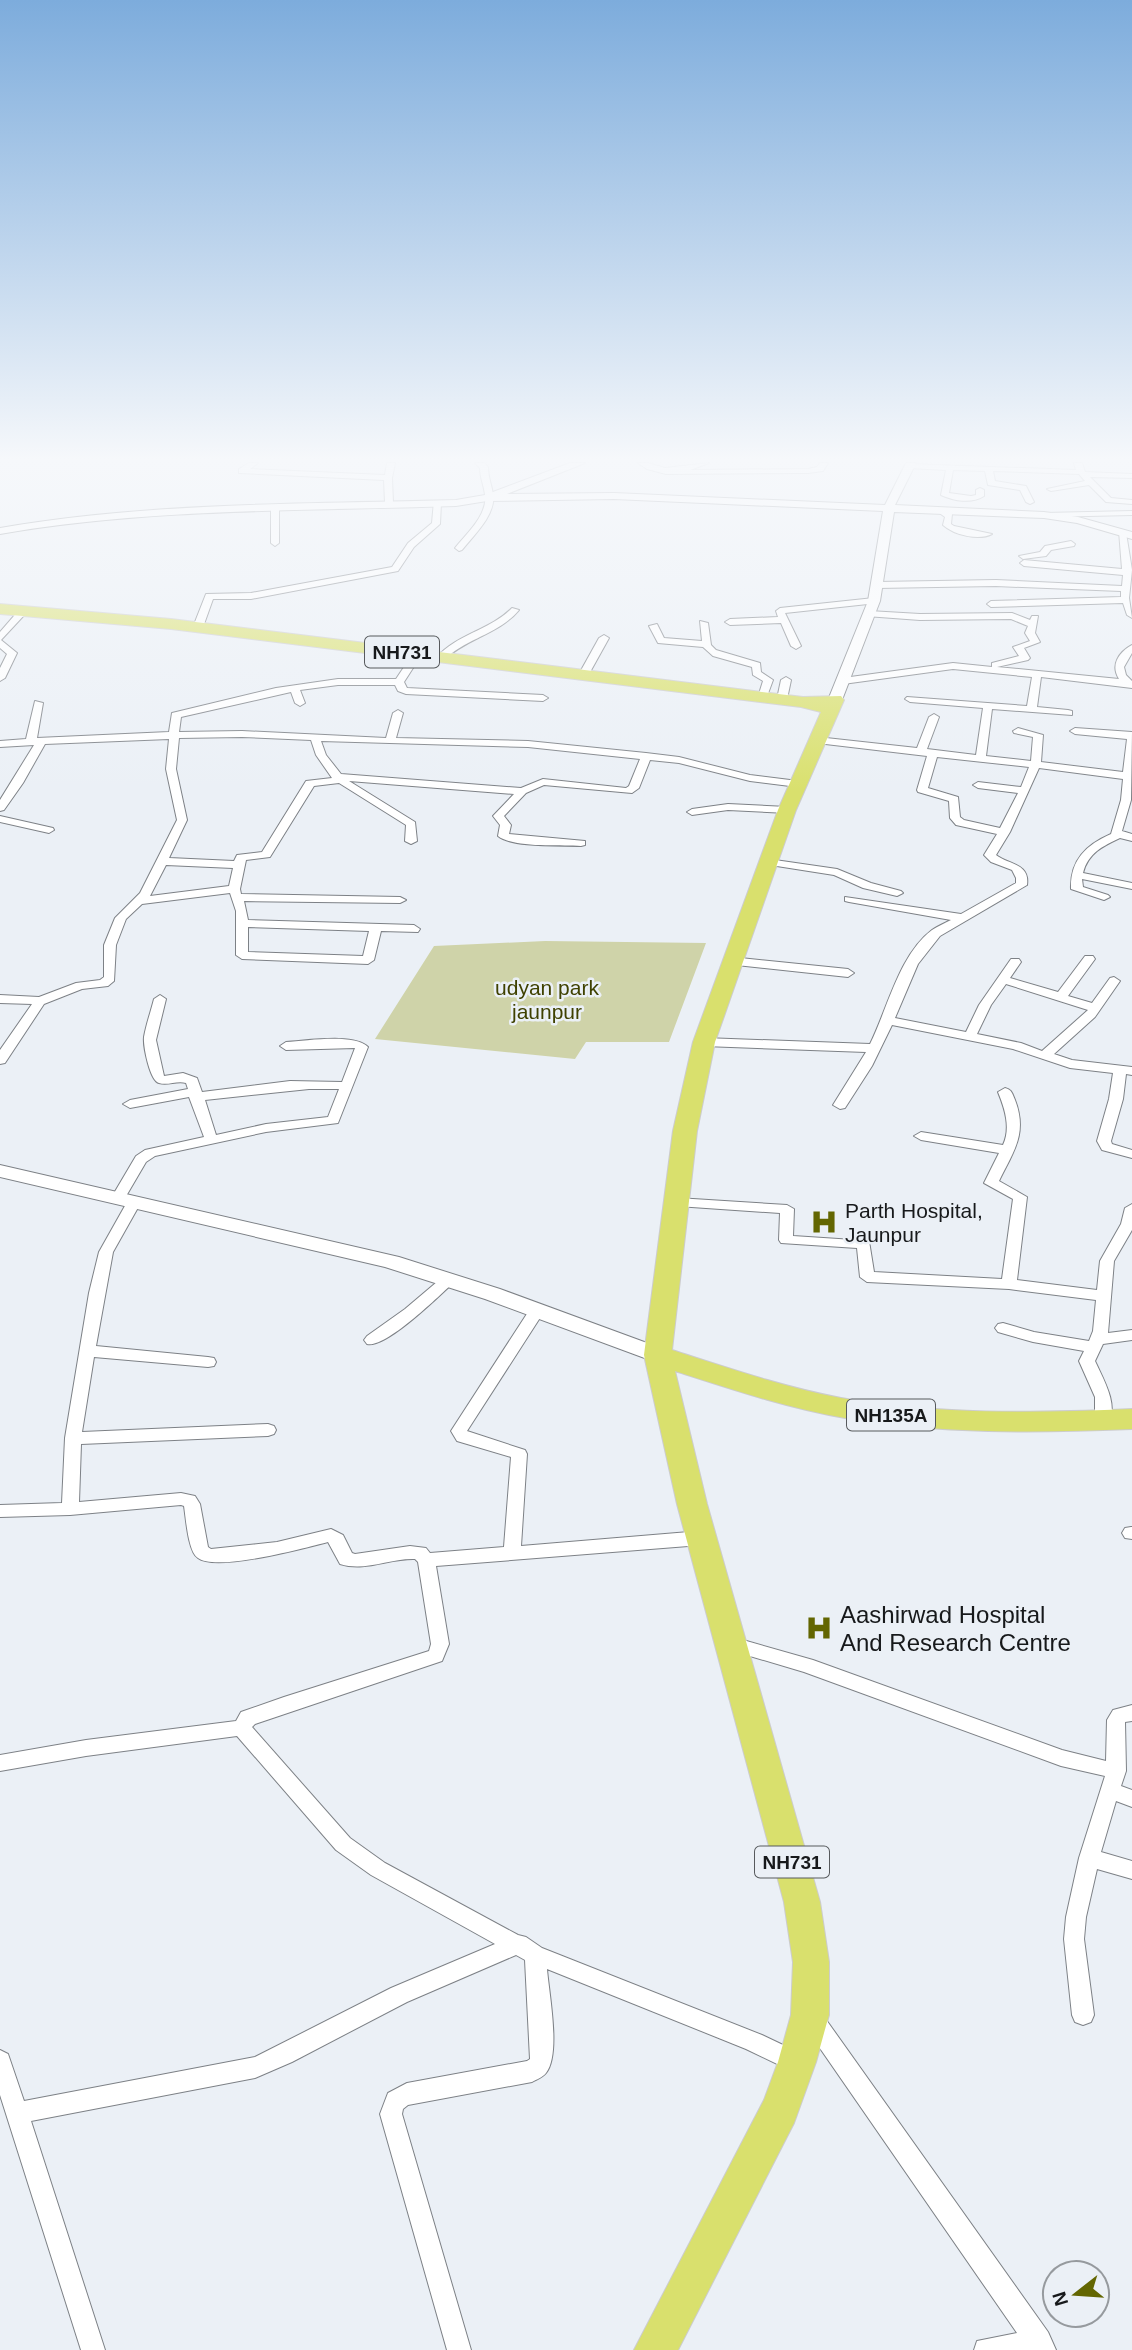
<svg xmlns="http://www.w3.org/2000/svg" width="1132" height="2350" font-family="Helvetica,sans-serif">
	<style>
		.green { fill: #cfd3a9 }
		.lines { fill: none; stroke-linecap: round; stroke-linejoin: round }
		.street-casing { stroke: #7d8186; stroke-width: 2 }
		.secondary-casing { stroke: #7d8186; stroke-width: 2 }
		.highway-casing { stroke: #cccccd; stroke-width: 2 }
		.street { fill: #fff; fill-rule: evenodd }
		.secondary { fill: #fff; fill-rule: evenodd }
		.highway { fill: #d9e06d; fill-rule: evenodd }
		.labels { text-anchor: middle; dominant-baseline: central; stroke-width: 5; stroke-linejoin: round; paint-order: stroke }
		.shield { fill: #ebf0f6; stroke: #575a5d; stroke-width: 2 }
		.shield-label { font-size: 19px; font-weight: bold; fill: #17191b }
		.park-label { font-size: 21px; fill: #3f4100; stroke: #ebf0f6 }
		.poi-label { font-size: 21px; fill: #17191b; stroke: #ebf0f6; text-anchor: start }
		.near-poi-label { font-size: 24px; fill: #17191b; stroke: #ebf0f6; text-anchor: start }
	</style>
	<rect width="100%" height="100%" fill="#ebf0f6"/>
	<path class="green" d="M545,941L706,943L669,1042H586L575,1059L375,1039L434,946Z"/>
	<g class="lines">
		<defs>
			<g id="street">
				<path d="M249,463H258L250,469L385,475L387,463H395L392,478L393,503L389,505L385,503L384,480L239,473V469Z"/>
				<path d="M475,463H484L488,467C488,478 492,485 493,495C496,515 473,536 462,550L459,551L455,548C466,534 488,515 485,495C484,485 480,478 480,468Z"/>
				<path d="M638,463H648L665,468L709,463L690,470L808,469L817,467L820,463H828L823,471L808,473L666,474L647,469Z"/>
				<path d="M1074,463H1082L1085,472L1132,474V478L1090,477L1111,498L1132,500V504L1106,502L1089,485L1051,491L1047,489L1085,481L1079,474L993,471L995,481L1026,486L1034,502L1030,504L1026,502L1020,490L988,485L985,471L953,470L949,493L971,496L976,495V490L980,488L984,490V496C972,504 954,501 941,495L946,470L909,468L905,466L909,464L1076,470Z"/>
				<path d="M434,501L441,503L440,524L414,547L398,571L251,599H213L203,627L198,630L193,627L206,594L251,593L392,567L408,543L432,523Z"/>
				<path d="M275,506L279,508V543L275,546L271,543V508Z"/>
				<path d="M938,508H944L952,514L951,524L954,526L992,534C979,541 954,535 943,525L945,517L938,512Z"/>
				<path d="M1132,511V515L1044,517L1040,515L1044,513Z"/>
				<path d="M1119,531L1126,533L1132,570L1129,598L1132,618L1127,615L1123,603L991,607L987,604L991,601L1121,597V591L996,586L877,588L873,585L877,582L996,580L1122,586L1123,575L1024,566L1020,563L1024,560L1122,569Z"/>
				<path d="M1071,541L1075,544L1074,546L1051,550L1046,556L1023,559L1019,556L1040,552L1045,546Z"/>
				<path d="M874,598L878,601L877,603L785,613L801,646L796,649L791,646L781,623L730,625L725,622L730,619L778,617L776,611L780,608Z"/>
				<path d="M512,608L519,610C499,634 467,638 445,659L437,657C457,634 490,630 512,608Z"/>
				<path d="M20,609L28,611L1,640L17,653L5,678L0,681V668L7,654L0,648V632Z"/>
				<path d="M869,611L920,614L1012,613L1030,620L1032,616H1038L1035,633L1040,642L1024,648L1030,658L1028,660L997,667L1119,679C1110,665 1119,652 1132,645V653L1124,667L1126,675L1132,681V688L1041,677L1037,707L1068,710L1072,711V715L992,709L986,756L1031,761L1033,737L1014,733L1013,731L1018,728L1043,735L1041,762L1123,772L1127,739L1075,734L1070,731L1075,728L1132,732L1131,800L1122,831L1132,834V841L1120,838C1103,846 1088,853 1083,873L1132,883V889L1082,879L1083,887L1108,895L1110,897L1104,900L1071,889C1070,860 1086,845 1111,834L1121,800L1123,779L1039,768L1010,832L996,855C1009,865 1030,863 1027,885L940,936L918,964L895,1018L966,1032L979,1005L1011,959H1019L1021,962L1010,978L1058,992L1085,956H1093L1095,959L1068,996L1092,1003L1110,978L1114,977L1120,981L1095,1017L1054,1054L1072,1060L1132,1067V1075L1126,1074L1123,1099L1111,1141L1112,1144L1132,1150V1158L1102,1150L1097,1141L1109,1099L1113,1073L1070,1068L1013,1049L892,1025L872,1066L845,1108L840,1109L833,1105L866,1052L704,1046L698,1042L704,1038L870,1044C888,1008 899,955 932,930C938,926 945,923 951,920L849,902L845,901V897L961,914L1016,883V878L1012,870L991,862L984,855L997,834L956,825L950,818L949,801L918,792L917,790L927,756L817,743L812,740L817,737L917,748L929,717L934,714L939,717L927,749L976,755L983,708L910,702L905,699L907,697L1027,706L1032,677L953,669L843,684L838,681L843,678L953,663L992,667V663L1019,656L1013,647L1030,641L1025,633L1028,626L1011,619L920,620L866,616L864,614ZM937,757L1029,767L1021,787L978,782L973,785L978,788L1018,793L1000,828L964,820L960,817L958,797L928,788ZM1006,984L1088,1010L1042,1051L1021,1043L977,1034L991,1005Z"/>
				<path d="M700,621L708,623L711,645L716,650L760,663L761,672L773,680L766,699L758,697L763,681L753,675L752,667L713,656L703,647L658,643L649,626L657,624L664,638L702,641Z"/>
				<path d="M604,635L609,638L589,674L581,676L579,674L599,638Z"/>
				<path d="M417,651L422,654L404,682L407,688L543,695L548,698L543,701L406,694L398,691L395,685H338L300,690L305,703L300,706L295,703L291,692L181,717L179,732L242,731L386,738L393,713L398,710L403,713L396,738L528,741L646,753L679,757L750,775L798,781L803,784L798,787L750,781L679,763L650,760L639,788L632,793L544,785L526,793L504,816L511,825L509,834L585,841V845L581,846C560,845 513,848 498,836L500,825L493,816L514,794L349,781L415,822L417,841L411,844L405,841L406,825L339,783L314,786L270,857L246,860L240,889L241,894L400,897L406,900L400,903L244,901L248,920L414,925L420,929L418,932L381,931L374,960L368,964L242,959L236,955V911L230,893L142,904L126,919L116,945L114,981L108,986L82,989L44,1004L5,1063L0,1064V1050L32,1004L0,1003V995L39,997L76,983L100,980L104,977V945L115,918L140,893L177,820L166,769L169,739L45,744L23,783L4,810L0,811V800L34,745L0,747V741L26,739L35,701L43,703L37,738L169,732L172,713L276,688L338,679H396L414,652ZM242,737L311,740L316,755L332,778L306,781L262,852L237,855L234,861L169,858L187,820L176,769L179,738ZM321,741L528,747L640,759L629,786L626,788L543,779L521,788L341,774L326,755ZM166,865L233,868L229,886L150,896ZM248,927L369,931L363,956L248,952Z"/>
				<path d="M786,677L791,680L787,699L782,702L777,699L781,680Z"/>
				<path d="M728,804L787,807L792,810L787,813L728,810L692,815L687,812L692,809Z"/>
				<path d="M0,816L53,828L54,830L49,833L0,822Z"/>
				<path d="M768,859L837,869L871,883L901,891L903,893L897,896L863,888L834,875L764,864L762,862Z"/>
				<path d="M731,957L848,969L854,973L848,977L727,964L725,961Z"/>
				<path d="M160,995L166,999L156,1040L164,1076L183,1073L197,1078L202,1092L290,1081L342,1082L355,1048L286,1050L280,1046L286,1042C307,1041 354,1033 368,1047L338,1123L266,1132L155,1156L146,1162L122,1203H112L110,1200L136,1156L145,1150L204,1137L189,1097L130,1108L123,1104L130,1100L188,1089L186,1083C177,1080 168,1086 159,1083C150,1081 143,1046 144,1037C146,1025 151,1011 154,999ZM309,1089H339L328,1117L266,1124L216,1135L205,1100Z"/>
				<path d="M1005,1088C1012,1090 1012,1093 1015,1100C1028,1134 1013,1152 999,1181L1027,1197L1017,1280L1097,1290L1100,1261L1121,1224L1125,1208L1132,1204V1230L1114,1261L1108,1333L1132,1330V1340L1103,1344L1095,1361C1104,1381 1118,1403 1109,1425H1097L1095,1421V1397L1079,1361L1084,1351L1033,1342L998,1332L995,1328L998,1324L1003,1323L1034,1332L1089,1341L1093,1331L1096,1300L1009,1289L867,1282L860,1277L857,1248L781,1243L779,1240L780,1213L677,1206L670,1202L677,1198L787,1205L794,1209L793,1236L869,1241L874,1272L1002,1279L1013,1199L984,1183L999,1153L921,1140L914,1136L921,1132L1003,1145C1011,1128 1005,1109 998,1092Z"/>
				<path d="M133,1200L140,1204L113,1252L96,1346L208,1357L214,1358L216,1362L214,1366L208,1367L94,1357L82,1432L268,1424L274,1426L276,1430L274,1434L268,1436L81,1444L79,1502L181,1493L195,1496L200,1504L208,1547L211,1549L277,1542L331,1529L343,1535L352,1553L355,1554L410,1546L426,1548L430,1553L504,1547L511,1457L457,1441L451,1431L532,1306L537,1305L545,1310L467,1431L525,1450L527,1454L521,1546L701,1531L707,1533L710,1538L707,1543L701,1545L436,1566L449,1644L442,1661L255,1724L252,1727L350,1838L385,1863L518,1935L526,1937L542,1948L762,2035L804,2055L807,2062L804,2069L796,2073L746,2049L547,1969C549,1994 561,2054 546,2073C542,2078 537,2079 532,2082L408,2105L403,2109L402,2114L471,2350H447L380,2114L388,2093L407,2083L527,2061L530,2059L525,1960L516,1955L407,2002L292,2062L255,2078L31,2121L105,2350H81L0,2095V2050L8,2054L24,2101L255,2057L391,1988L495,1944L371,1875L336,1850L237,1736L86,1756L0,1771V1755L86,1740L236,1721L241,1712L284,1697L429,1651L431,1644L418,1562L415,1559C389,1558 366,1572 340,1564L328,1542C305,1548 216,1572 198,1558C188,1552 186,1518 184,1506L181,1505L70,1515L0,1517V1505L62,1503L65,1438L89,1293L99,1252L126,1204Z"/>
				<path d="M449,1274L454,1276L456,1279L454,1282C439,1296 385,1349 367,1344L364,1340L367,1336L405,1309L444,1276Z"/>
				<path d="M1131,1527H1132V1539L1125,1538L1122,1533L1125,1528Z"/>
				<path d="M729,1636L813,1660L1062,1750L1106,1761L1107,1720L1113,1710L1132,1705V1721L1125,1722L1126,1771L1121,1786L1132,1790V1807L1116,1801L1101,1852L1132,1861V1879L1097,1869L1086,1917L1084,1939L1094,2015L1091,2022L1083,2025L1075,2022L1072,2015L1064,1939L1066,1917L1079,1858L1105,1776L1061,1766L804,1672L723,1648L720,1643L723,1638Z"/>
				<path d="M814,2011L822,2014L1048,2332L1056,2350H974L977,2341L1017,2333L806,2028L803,2021L806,2014Z"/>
			</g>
			<g id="secondary">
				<path d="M570,463H585L507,494L614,493L885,505L906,463H916L895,505L1044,512L1078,517L1132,532V539L1077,523L1044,518L894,512L880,601L842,700L835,704L828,700L868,601L883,511L614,499L487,501L456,506C304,511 150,508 0,534V528C150,502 304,504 456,500L485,495Z"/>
				<path d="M0,1165L399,1257L500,1289L666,1350L669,1355L666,1360L658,1362L650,1360L485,1299L385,1267L0,1177Z"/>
			</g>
			<path id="highway" d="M0,604L171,619L803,697L841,696L844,700L796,810L715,1042L697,1131L672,1350C728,1368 783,1387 841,1398C937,1415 1035,1413 1132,1409V1429C1036,1433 940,1434 845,1418C787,1408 731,1389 675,1371L707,1504L820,1902L829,1962V2015L816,2062L794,2123L678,2350H634L764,2100L778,2062L791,2015L793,1962L784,1902L677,1504L644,1355L673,1131L693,1042L778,810L821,712L801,707L171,629L0,614Z"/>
		</defs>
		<use href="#street" class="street-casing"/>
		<use href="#secondary" class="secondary-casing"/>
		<use href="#highway" class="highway-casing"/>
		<use href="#street" class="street"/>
		<use href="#secondary" class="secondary"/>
		<use href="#highway" class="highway"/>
	</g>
	<linearGradient id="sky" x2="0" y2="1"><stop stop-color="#7dacdc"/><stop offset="0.58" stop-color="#f6f8fb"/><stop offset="1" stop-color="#f6f8fb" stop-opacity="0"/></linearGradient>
	<rect width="1132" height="792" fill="url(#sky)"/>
	<defs>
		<symbol id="hospital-bare" viewBox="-9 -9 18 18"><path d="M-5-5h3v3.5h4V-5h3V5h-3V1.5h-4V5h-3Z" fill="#636601" stroke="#ebf0f6" stroke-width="2.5" paint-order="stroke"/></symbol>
	</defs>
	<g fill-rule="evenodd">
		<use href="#hospital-bare" x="805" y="1203" width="38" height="38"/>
		<use href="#hospital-bare" x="800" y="1609" width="38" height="38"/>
	</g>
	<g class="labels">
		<g class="shield">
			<rect x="365" y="636.5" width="74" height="31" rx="5"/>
			<rect x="847" y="1399.5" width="88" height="31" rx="5"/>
			<rect x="755" y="1846.5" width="74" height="31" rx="5"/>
		</g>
		<g class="shield-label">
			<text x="402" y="652">NH731</text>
			<text x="891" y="1415">NH135A</text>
			<text x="792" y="1862">NH731</text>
		</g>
		<g class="park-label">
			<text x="547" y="987">udyan park<tspan x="547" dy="24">jaunpur</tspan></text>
		</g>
		<g class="poi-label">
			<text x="845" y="1210">Parth Hospital,<tspan x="845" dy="24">Jaunpur</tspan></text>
		</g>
		<g class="near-poi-label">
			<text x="840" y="1614">Aashirwad Hospital<tspan x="840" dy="28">And Research Centre</tspan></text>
		</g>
	</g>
	<g transform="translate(1076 2294) rotate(253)"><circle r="33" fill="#ebf0f6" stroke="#969a9e" stroke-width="2"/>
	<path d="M0-5L12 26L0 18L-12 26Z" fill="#636601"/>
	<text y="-10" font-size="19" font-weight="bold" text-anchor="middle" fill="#17191b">N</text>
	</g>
</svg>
